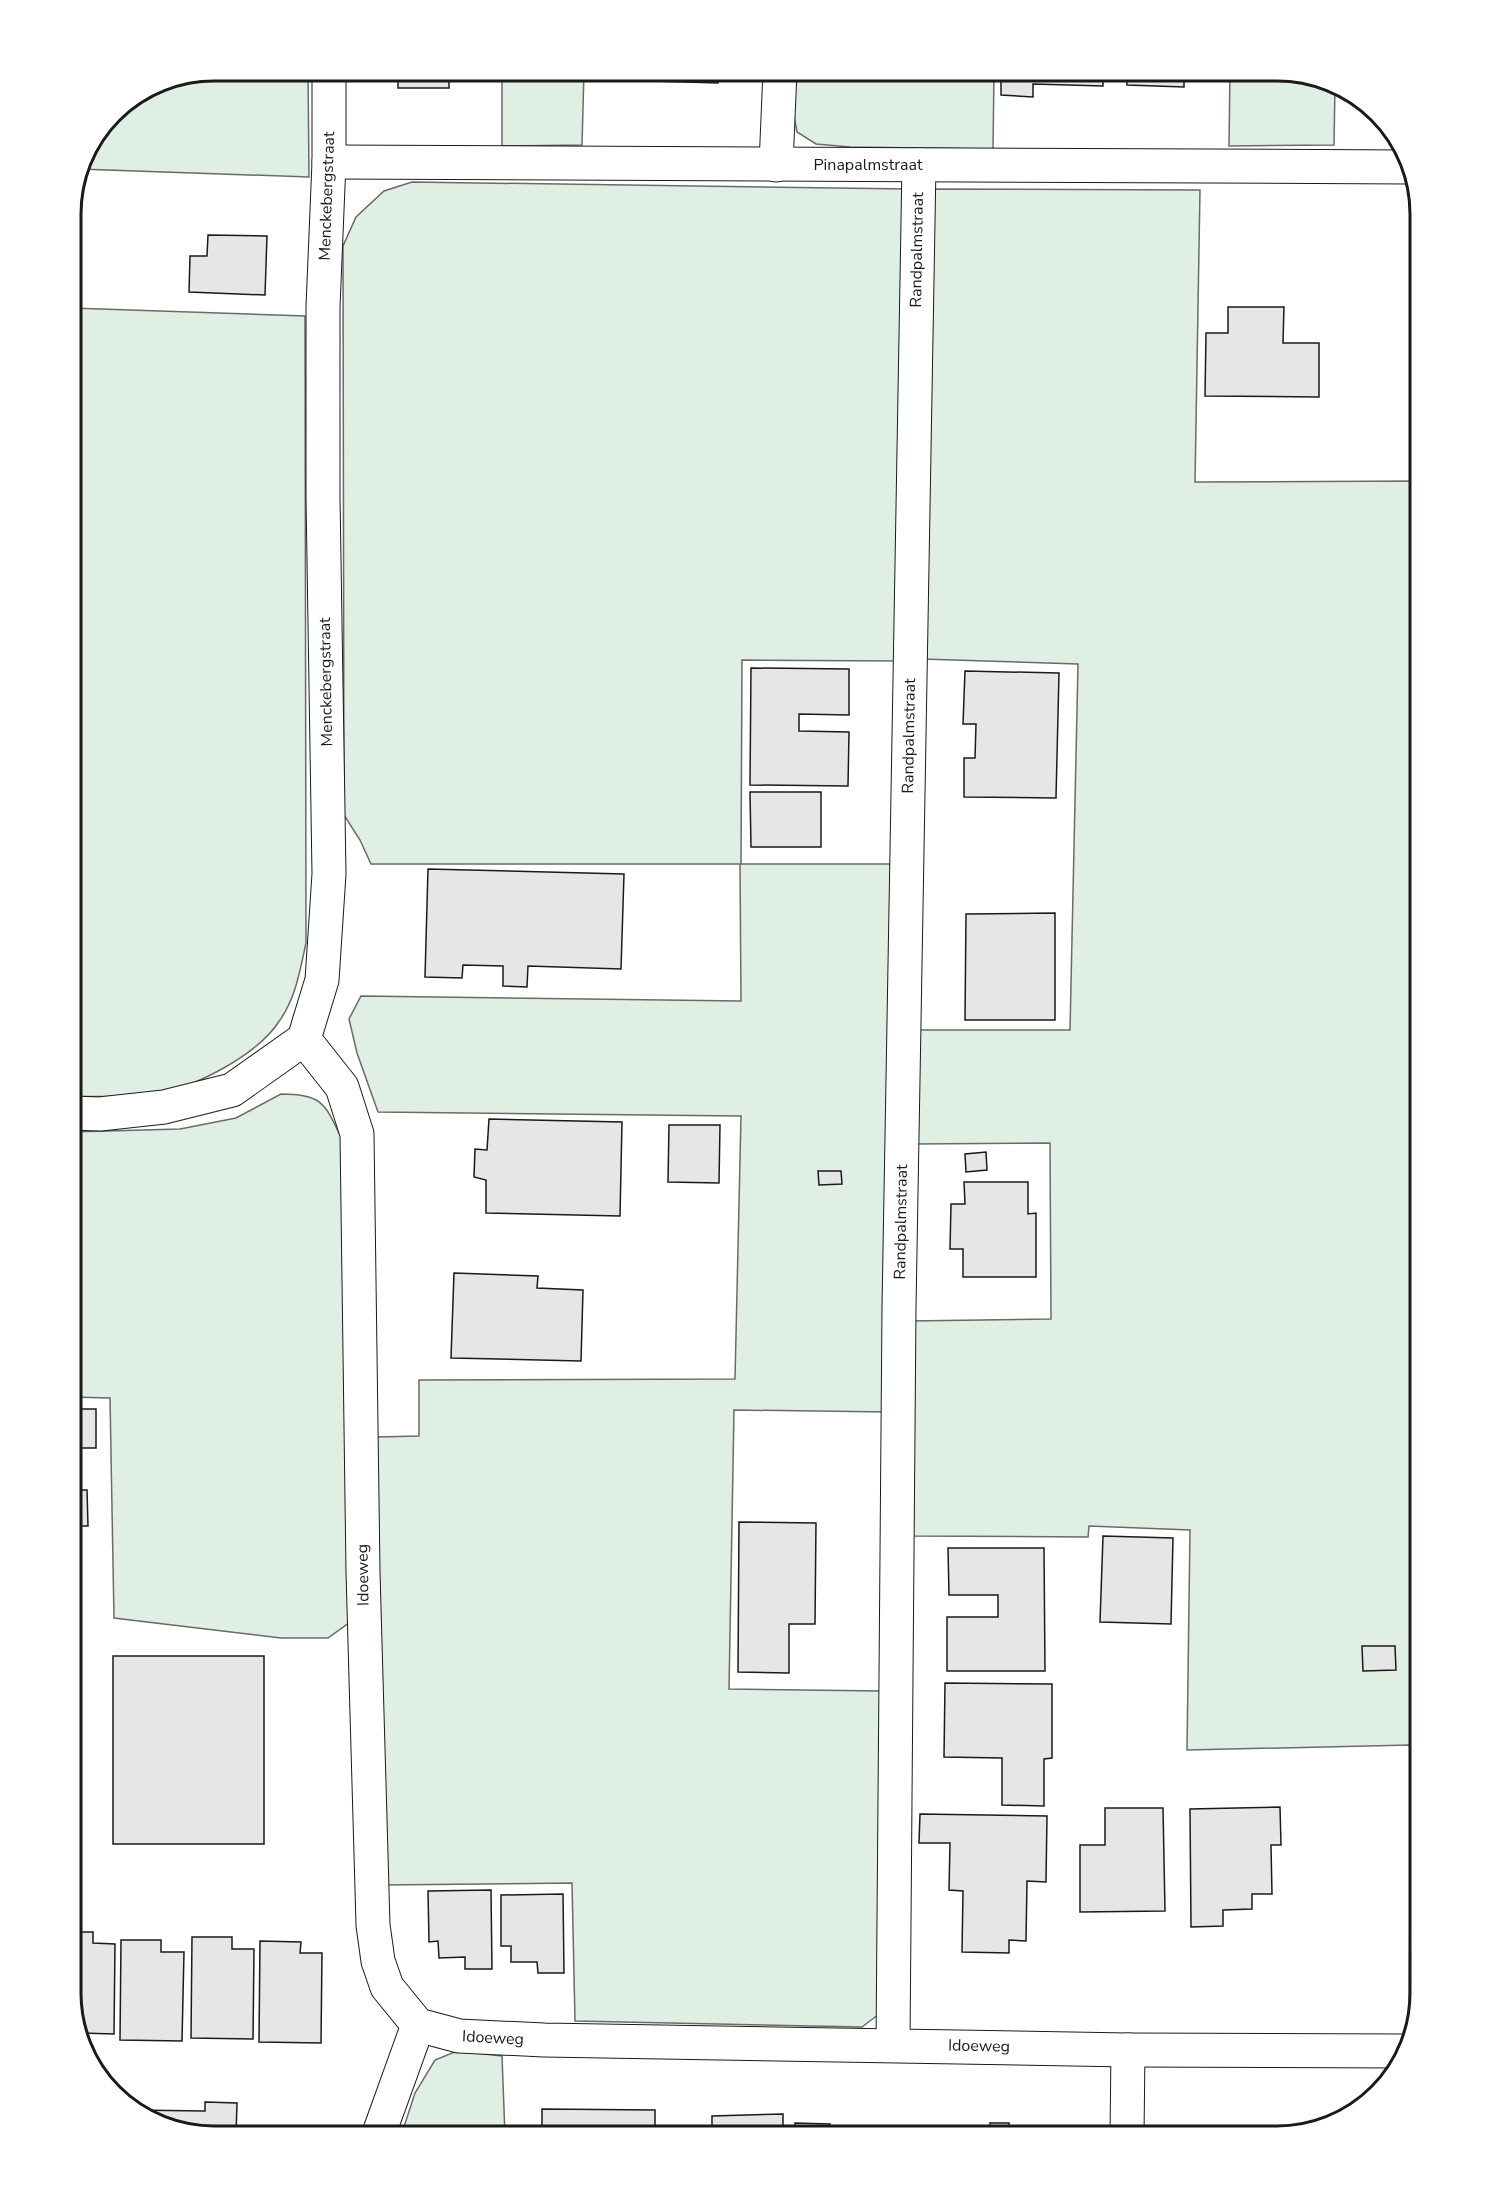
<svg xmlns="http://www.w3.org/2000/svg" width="1491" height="2207" font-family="'Nunito Sans',sans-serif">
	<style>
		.green { fill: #e0efe3; stroke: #6a6a6a; stroke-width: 1.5 }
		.building { fill: #e6e6e6; stroke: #1a1a1a; stroke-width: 1.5 }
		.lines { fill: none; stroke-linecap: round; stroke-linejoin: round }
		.minor-casing { stroke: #1a1a1a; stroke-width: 35 }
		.minor { stroke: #fff; stroke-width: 33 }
		.labels { text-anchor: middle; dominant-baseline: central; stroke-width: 4.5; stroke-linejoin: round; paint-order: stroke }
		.street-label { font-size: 16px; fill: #1a1a1a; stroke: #fff }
		.rim { fill: none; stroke: #1a1a1a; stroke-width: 3 }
	</style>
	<rect width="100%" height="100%" fill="#fff"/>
	<g class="green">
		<path d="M214,71H308L309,177L79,169L82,159L113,112L159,81Z"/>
		<path d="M502,71H584L582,145L502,146Z"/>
		<path d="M794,71H994L993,149L850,147L816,144L797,132L793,111Z"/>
		<path d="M1230,71H1286L1335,85L1334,145L1229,146Z"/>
		<path d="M412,182L908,189L898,661L742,660L741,864H896L888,1412L734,1410L729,1689L882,1691L879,2014L862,2027L575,2021L572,1883L381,1885L377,1437L419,1436V1380L735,1379L741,1116L378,1112L357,1053L349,1019L361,996L741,1001L740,864H371L360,840L344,815L343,246L356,217L384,191Z"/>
		<path d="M929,189L1200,190L1195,482L1420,481V1993L1409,2035L1411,1745L1187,1750L1190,1530L1089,1526L1088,1537L908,1536L909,1321L1051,1319L1050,1143L913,1144L914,1030H1070L1078,664L922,659Z"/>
		<path d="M71,308L305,316L306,943C300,970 296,997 280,1020C258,1055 193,1089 153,1094C126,1097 98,1097 71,1096Z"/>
		<path d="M281,1094C326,1094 325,1106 344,1143L350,1622L328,1638H281L114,1618L110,1398L71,1397V1132L180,1129L236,1118Z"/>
		<path d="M457,2051L502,2056L505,2136H401L415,2093L435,2060Z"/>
	</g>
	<g class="building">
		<path d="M386,71H449V88H398V79H386Z"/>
		<path d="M619,71H718V83L618,80Z"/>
		<path d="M1001,71H1103V86L1033,84V97L1001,95Z"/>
		<path d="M1127,71H1217L1216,81L1184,80V87L1127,85Z"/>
		<path d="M208,235L267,236L265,295L189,292L190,256H207Z"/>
		<path d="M1228,307H1284L1283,343H1319V397L1205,396L1206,333H1228Z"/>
		<path d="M751,668L849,669V715L799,714V731L849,732L848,786L750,785Z"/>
		<path d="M965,671L1059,673L1056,798L964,797V758H975L976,724H963Z"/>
		<path d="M750,792H821V847H751Z"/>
		<path d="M428,869L624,874L621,969L528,966L527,987L503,986V966L463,965L462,978L425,977Z"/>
		<path d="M1055,913V1020H965L966,914Z"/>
		<path d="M489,1119L622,1122L620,1216L486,1213V1180L474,1177L475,1149L487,1150Z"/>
		<path d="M669,1125H720L719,1183L668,1182Z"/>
		<path d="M986,1152L987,1170L966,1172L965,1154Z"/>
		<path d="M818,1171H841L842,1184L819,1185Z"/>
		<path d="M964,1182H1028V1214L1036,1213V1277H963V1249H950L951,1204H965Z"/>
		<path d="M454,1273L538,1276L537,1288L583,1290L581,1361L451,1358Z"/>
		<path d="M71,1409H96V1448H72V1469Z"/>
		<path d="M71,1490H87L88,1526H71Z"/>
		<path d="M739,1522L816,1523L815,1624H789V1673L738,1672Z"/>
		<path d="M1103,1536L1173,1538L1171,1624L1100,1622Z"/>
		<path d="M948,1548H1044L1045,1671H947V1617H998V1595H949Z"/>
		<path d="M1362,1646H1395L1396,1670L1363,1671Z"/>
		<rect x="113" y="1656" width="151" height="188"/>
		<path d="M945,1683L1052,1684V1758L1044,1759V1806L1002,1805V1758L944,1757Z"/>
		<path d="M1280,1807L1281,1845H1271L1272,1894H1252V1909L1223,1910V1926L1191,1927L1190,1809Z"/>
		<path d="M1105,1808H1163L1165,1911L1080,1912V1845H1105Z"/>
		<path d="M920,1814L1047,1816L1046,1882L1027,1881L1026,1941L1009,1940V1953L962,1952L963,1891L949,1890L950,1843H919Z"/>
		<path d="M491,1890L492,1969H465V1957L439,1958L438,1941L429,1942L428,1891Z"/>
		<path d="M563,1894L564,1973H538L537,1962H511V1946H501V1895Z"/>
		<path d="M71,1932H93V1943L115,1944L114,2034L81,2033L71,1993Z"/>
		<path d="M192,1937H232V1949H254L253,2039L191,2038Z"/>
		<path d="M121,1940H161V1952H184L182,2041L120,2040Z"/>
		<path d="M260,1941L301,1942L300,1953H322L321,2043L259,2042Z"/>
		<path d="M205,2102L237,2103L236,2136H205L135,2113L132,2110L205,2111Z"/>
		<path d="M542,2109L655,2110V2136H542Z"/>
		<path d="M783,2114V2136H689V2129L712,2128V2116Z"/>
		<path d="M795,2123L830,2124V2136H795Z"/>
		<path d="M990,2123H1009V2135H1048V2136H990Z"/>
		<path d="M1247,2133L1288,2134L1277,2136H1247Z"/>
	</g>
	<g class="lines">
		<defs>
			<g id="minor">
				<path d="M329,162L1408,167"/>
				<path d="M776,165L780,71"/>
				<path d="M304,1039L342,1087L357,1134L363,1572L373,1925L378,1961L387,1987L418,2025L459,2036L544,2040L1128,2050L1405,2051"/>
				<path d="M71,1113L100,1114L164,1107L232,1090L304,1039L322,980L329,874L323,497V307L329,162V71"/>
				<path d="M893,2045L899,1308L919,165"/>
				<path d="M378,2136L418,2025"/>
				<path d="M1127,2136L1128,2050"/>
			</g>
		</defs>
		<use href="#minor" class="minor-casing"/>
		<use href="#minor" class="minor"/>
	</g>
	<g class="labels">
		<g class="street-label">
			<text x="868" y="165">Pinapalmstraat</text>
			<text transform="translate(327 196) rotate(-88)">Menckebergstraat</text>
			<text transform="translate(917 250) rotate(-89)">Randpalmstraat</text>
			<text transform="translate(326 682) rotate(-91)">Menckebergstraat</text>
			<text transform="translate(909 736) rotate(-89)">Randpalmstraat</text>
			<text transform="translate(901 1222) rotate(-89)">Randpalmstraat</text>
			<text transform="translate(363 1575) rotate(-91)">Idoeweg</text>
			<text transform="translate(493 2038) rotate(3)">Idoeweg</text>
			<text transform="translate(979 2046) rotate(1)">Idoeweg</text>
		</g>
	</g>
	<path d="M0 0H1491V2207H0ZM214 81H1277A133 133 0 0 1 1410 214V1993A133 133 0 0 1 1277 2126H214A133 133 0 0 1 81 1993V214A133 133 0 0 1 214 81Z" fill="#fff" fill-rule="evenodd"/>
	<path class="rim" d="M214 81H1277A133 133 0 0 1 1410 214V1993A133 133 0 0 1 1277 2126H214A133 133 0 0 1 81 1993V214A133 133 0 0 1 214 81Z"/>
</svg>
